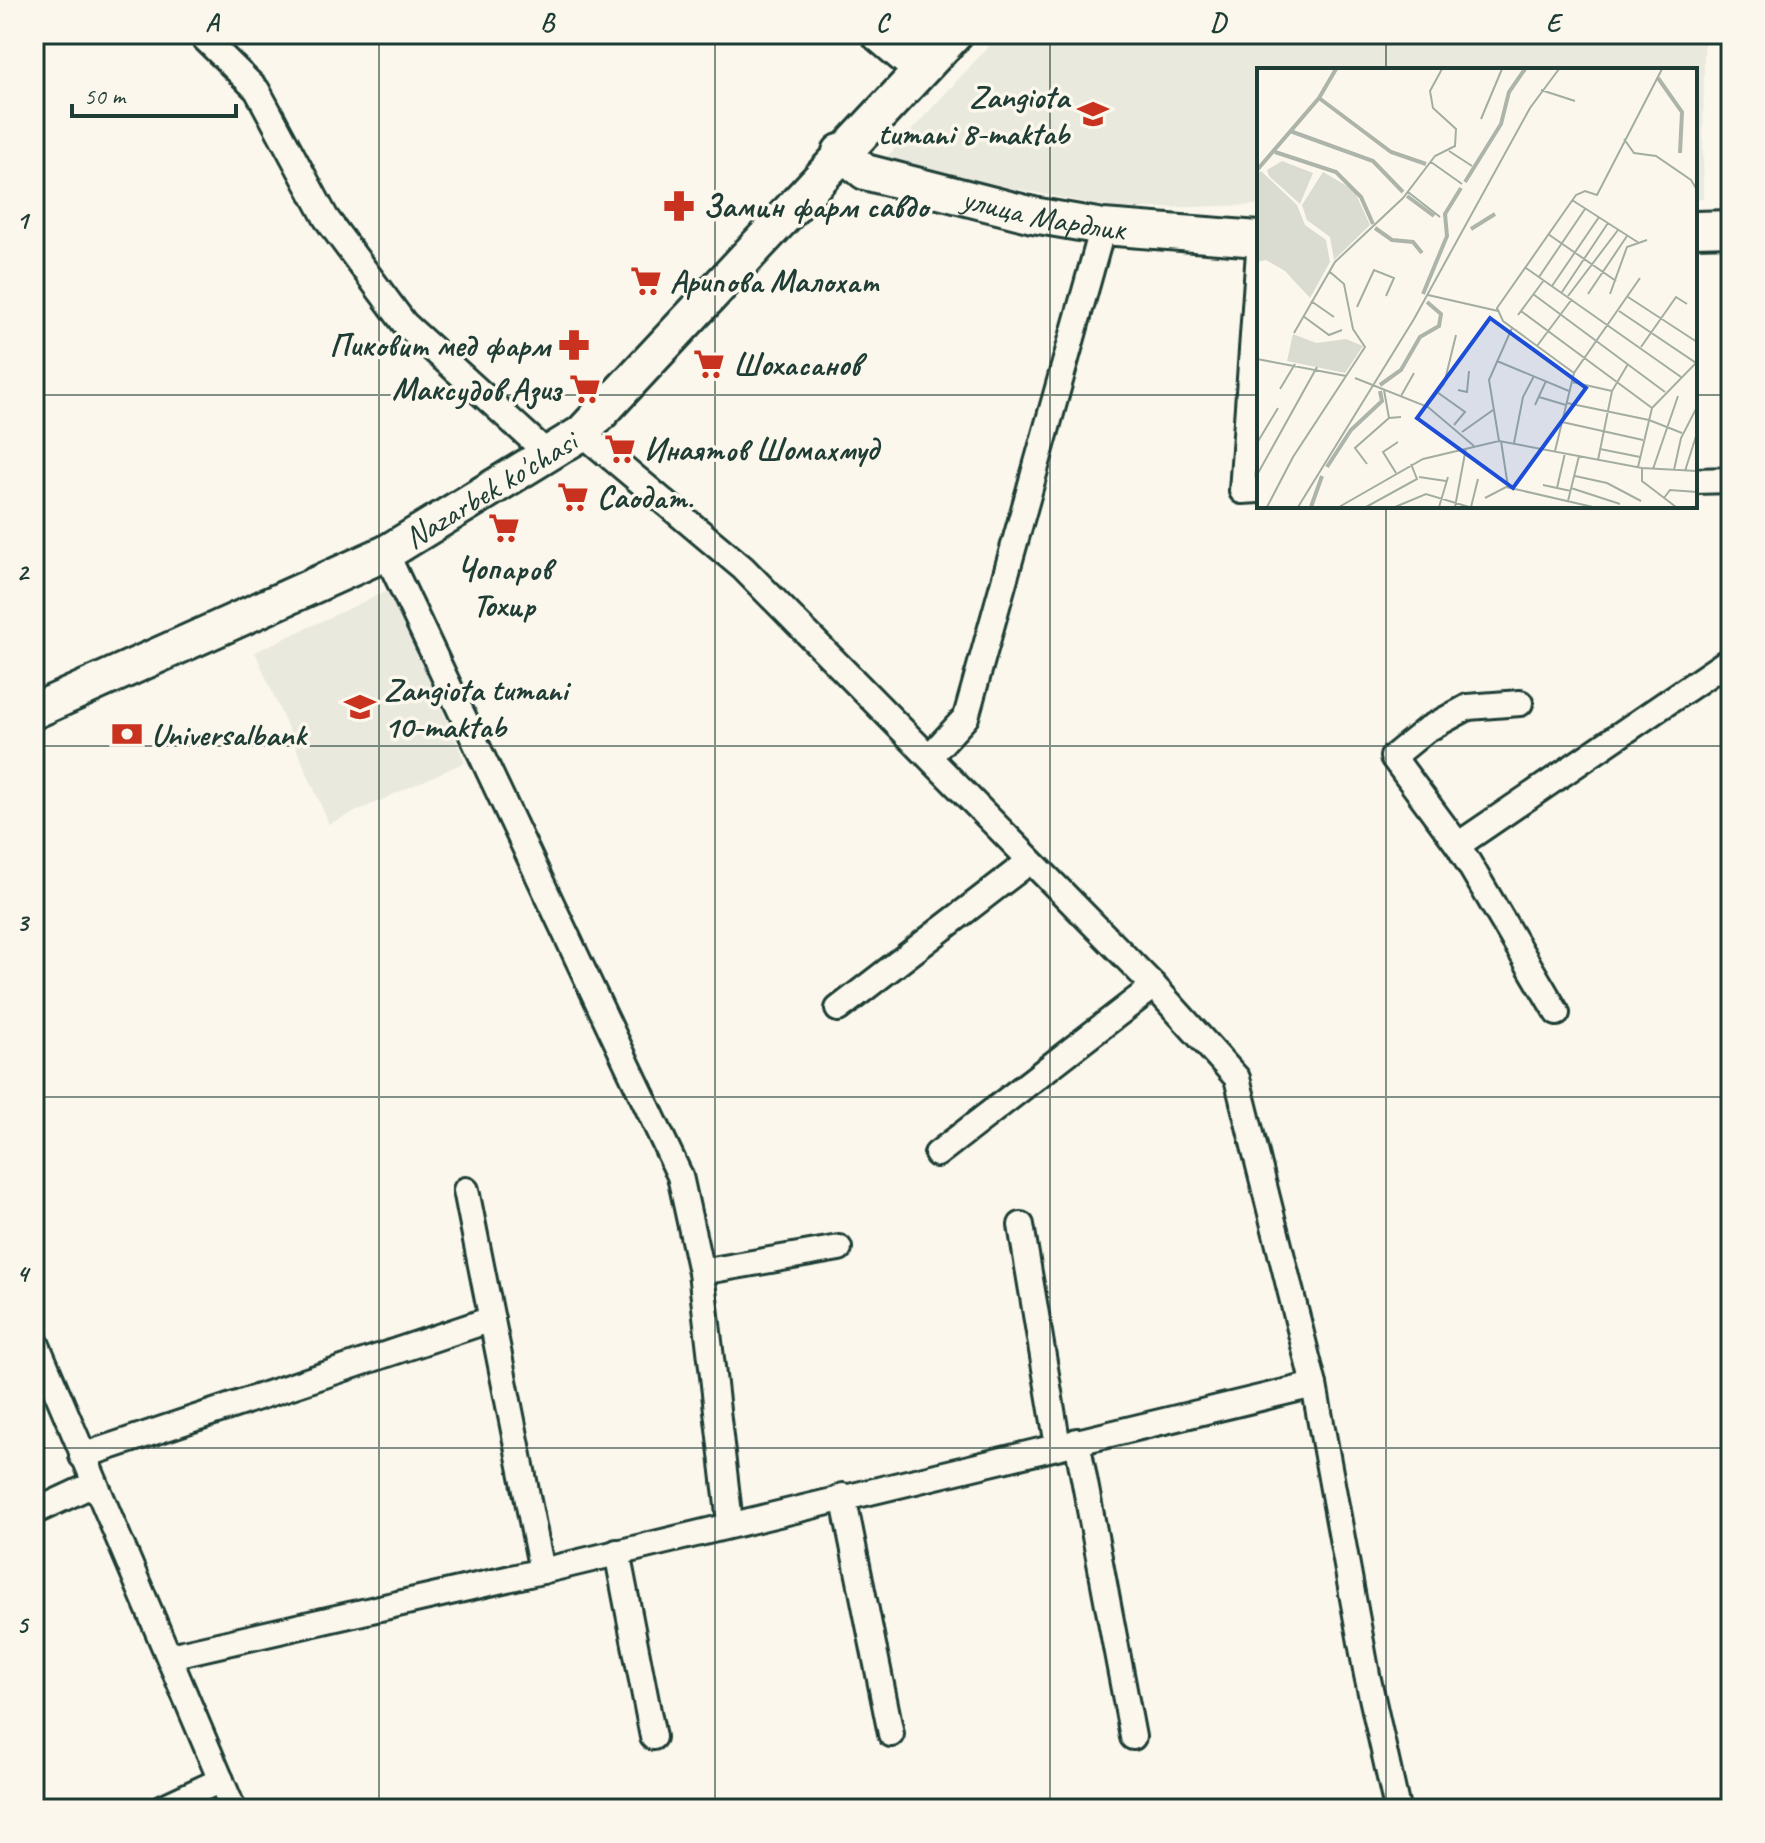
<svg xmlns="http://www.w3.org/2000/svg" width="1765" height="1843" font-family="Caveat,sans-serif">
	<style>
		.built { fill: #eae9de }
		.lines { fill: none; stroke-linecap: round; stroke-linejoin: round }
		.street-casing { stroke: #1f3d34; stroke-width: 30 }
		.secondary-casing { stroke: #1f3d34; stroke-width: 40 }
		.street { stroke: #fbf7ec; stroke-width: 24 }
		.secondary { stroke: #fbf7ec; stroke-width: 34 }
		.grid { fill: none; stroke: #1f3d34; stroke-width: 2; stroke-opacity: 0.55 }
		.labels { text-anchor: middle; dominant-baseline: central; stroke-width: 7; stroke-linejoin: round; paint-order: stroke }
		.poi-label { font-size: 32px; font-weight: bold; fill: #1f3d34; stroke: #fbf7ec; text-anchor: start }
		.street-label { font-size: 32px; fill: #1f3d34; stroke: #fbf7ec }
		.inset-river { fill: none; stroke: #adb4aa; stroke-width: 4 }
		.inset-road { fill: none; stroke: #a3ada2; stroke-width: 2 }
		.view { fill: #1d4ed8; fill-opacity: 0.15; stroke: #1d4ed8; stroke-width: 4 }
		.inset-edge { fill: none; stroke: #1f3d34; stroke-width: 4 }
		.neatline { fill: none; stroke: #1f3d34; stroke-width: 3 }
		.grid-label { font-size: 26px; text-anchor: middle; font-weight: bold; fill: #1f3d34 }
	</style>
	<rect width="100%" height="100%" fill="#fbf7ec"/>
	<filter id="ink" filterUnits="userSpaceOnUse"><feTurbulence type="fractalNoise" baseFrequency=".0125" numOctaves="2"/><feDisplacementMap in="SourceGraphic" scale="16" xChannelSelector="R" yChannelSelector="G"/><feConvolveMatrix kernelMatrix="1 2 1 2 8 2 1 2 1" color-interpolation-filters="sRGB"/></filter>
	<g filter="url(#ink)">
		<g class="built">
			<path d="M1000,34H1704L1703,198L1695,199V70H1259V205L1118,209L1007,187L887,157Z"/>
			<path d="M391,589L465,762L329,824L255,652Z"/>
		</g>
		<g class="lines">
			<defs>
				<g id="street">
					<path d="M200,34L257,90L326,218L404,323L549,455"/>
					<path d="M1259,251L1242,491L1259,490"/>
					<path d="M582,433L743,568L1154,986L1237,1078L1314,1385L1367,1675L1397,1809"/>
					<path d="M1695,481L1731,480"/>
					<path d="M386,553L680,1176L701,1272L730,1523"/>
					<path d="M1520,703L1468,707L1426,730L1393,757L1458,845L1557,1013"/>
					<path d="M930,756L966,717L1103,227"/>
					<path d="M1458,845L1731,659"/>
					<path d="M838,1009L1030,861"/>
					<path d="M937,1154L1154,986"/>
					<path d="M466,1190L542,1571"/>
					<path d="M1021,1225L1058,1446"/>
					<path d="M701,1272L839,1248"/>
					<path d="M34,1338L233,1809"/>
					<path d="M1077,1441L1133,1737"/>
					<path d="M82,1456L492,1319"/>
					<path d="M843,1496L891,1734"/>
					<path d="M34,1512L94,1484"/>
					<path d="M617,1552L653,1737"/>
					<path d="M170,1656L542,1571L1314,1385"/>
					<path d="M159,1809L221,1780"/>
				</g>
				<g id="secondary">
					<path d="M879,34L920,69"/>
					<path id="s1" d="M840,152L865,172L1033,215L1103,227L1259,239"/>
					<path d="M1695,229L1731,228"/>
					<path id="s2" d="M34,711L386,553L582,433L955,34"/>
				</g>
			</defs>
			<use href="#street" class="street-casing"/>
			<use href="#secondary" class="secondary-casing"/>
			<use href="#street" class="street"/>
			<use href="#secondary" class="secondary"/>
		</g>
	</g>
	<path class="grid" d="M379,34V1809M715,34V1809M1050,34V1809M1386,34V70M34,395H1259M1695,395H1731M1386,506V1809M34,746H1731M34,1097H1731M34,1448H1731"/>
	<defs>
		<symbol id="school-bare" viewBox="-9 -9 18 18"><path d="M0-5L7-2L0 1L-7-2ZM-4 1L0 2.5L4 1V4Q0 6-4 4Z" fill="#c8321e" stroke="#fbf7ec" stroke-width="2.5" paint-order="stroke"/></symbol>
		<symbol id="pharmacy-bare" viewBox="-9 -9 18 18"><path d="M-2-6h4v4h4v4h-4v4h-4v-4h-4v-4h4Z" fill="#c8321e" stroke="#fbf7ec" stroke-width="2.5" paint-order="stroke"/></symbol>
		<symbol id="supermarket-bare" viewBox="-9 -9 18 18"><path d="M-6-5.5h2.5l.6 2H6L4.5 2H-2.5L-4.4-4H-6ZM-1.5 3.2a1.3 1.3 0 1 0 .1 0ZM3 3.2a1.3 1.3 0 1 0 .1 0Z" fill="#c8321e" stroke="#fbf7ec" stroke-width="2.5" paint-order="stroke"/></symbol>
		<symbol id="bank-bare" viewBox="-9 -9 18 18"><path d="M-6-4H6V4H-6ZM0-2.3a2.3 2.3 0 1 0 0 4.6a2.3 2.3 0 1 0 0-4.6Z" fill="#c8321e" stroke="#fbf7ec" stroke-width="2.5" paint-order="stroke"/></symbol>
	</defs>
	<g fill-rule="evenodd">
		<use href="#school-bare" x="1071" y="92" width="44" height="44"/>
		<use href="#pharmacy-bare" x="657" y="184" width="44" height="44"/>
		<use href="#supermarket-bare" x="624" y="259" width="44" height="44"/>
		<use href="#pharmacy-bare" x="552" y="323" width="44" height="44"/>
		<use href="#supermarket-bare" x="687" y="342" width="44" height="44"/>
		<use href="#supermarket-bare" x="563" y="367" width="44" height="44"/>
		<use href="#supermarket-bare" x="598" y="427" width="44" height="44"/>
		<use href="#supermarket-bare" x="551" y="475" width="44" height="44"/>
		<use href="#supermarket-bare" x="482" y="506" width="44" height="44"/>
		<use href="#school-bare" x="338" y="685" width="44" height="44"/>
		<use href="#bank-bare" x="105" y="712" width="44" height="44"/>
	</g>
	<g class="labels">
		<g class="poi-label">
			<text x="1069" y="96" text-anchor="end">Zangiota<tspan x="1069" dy="37">tumani 8-maktab</tspan></text>
			<text x="703" y="206">Замин фарм савдо</text>
			<text x="670" y="281">Арипова Малохат</text>
			<text x="550" y="345" text-anchor="end">Пиковит мед фарм</text>
			<text x="733" y="364">Шохасанов</text>
			<text x="561" y="389" text-anchor="end">Максудов Азиз</text>
			<text x="644" y="449">Инаятов Шомахмуд</text>
			<text x="597" y="497">Саодат.</text>
			<text x="504" y="568" text-anchor="middle">Чопаров<tspan x="504" dy="37">Тохир</tspan></text>
			<text x="384" y="689">Zangiota tumani<tspan x="384" dy="37">10-maktab</tspan></text>
			<text x="151" y="734">Universalbank</text>
		</g>
		<g class="street-label">
			<text stroke="none"><textPath href="#s1" startOffset="216">улица Мардлик</textPath></text>
			<text stroke="none"><textPath href="#s2" startOffset="508">Nazarbek ko'chasi</textPath></text>
		</g>
	</g>
	<g transform="translate(1257 68)">
		<rect width="440" height="440" fill="#fbf7ec"/>
		<path d="M25,93L56,105L43,136L12,108L10,102ZM4,103L40,137L48,157L69,172L73,194L53,230L28,203L9,192L0,194V106ZM66,104L97,122L113,157L77,192L73,169L50,152L45,137ZM36,266L59,275L89,271L106,278L88,305L30,293Z" fill="#dbdcd1"/>
		<path class="inset-river" d="M401,10L425,44L423,85M62,30L134,84L169,96M33,63L116,93L146,124M18,84L79,104L104,129L116,156M0,102L62,30L79,1M208,114L244,56L252,24L268,1M150,128L177,148M118,160L135,172L156,174L165,185M214,161L238,146M166,226L190,168L188,146L204,120M123,317L144,302L163,269L182,258L184,246L170,234M70,399L94,362L125,333L123,323M54,439L65,408"/>
		<path class="inset-road" d="M284,22L318,33M224,51L245,1M367,71L377,85L399,88L434,112L440,122M192,83L215,98M174,94L205,116M151,124L183,149M315,132L382,175M291,166L359,213M269,200L424,309M282,209L328,141M295,218L342,149M305,224L351,155M276,226L408,324M331,226L370,168M353,226L370,179L390,172M171,227L241,243M311,228L361,162M371,229L440,274M54,233L77,249M100,239L117,202L137,210L129,228M264,243L395,340M362,243L439,295L395,340L381,399M261,247L287,212M46,248L72,267L85,262M37,265L78,194L146,130L178,88L198,78L199,61L176,40L173,23L185,1M280,278L315,231M384,279L419,229L430,236M0,291L89,308M240,293L312,323M317,305L246,253L240,240L319,127L328,123L340,127L405,1M98,310L171,339L217,378M315,314L355,323M23,321L38,296M127,322L132,350M201,322L210,324L212,303M180,324L208,344L197,357M144,328L157,305M282,329L309,337M310,335L392,352L425,365M278,337L289,313M170,338L187,316L199,267M305,354L386,372M205,364L236,342M242,373L232,312L255,260M244,373L251,419M0,375L21,340M257,375L266,329L277,308M343,381L383,389M298,383L317,305L383,210M341,392L355,323L371,296M110,396L98,380L132,350L144,349M385,400V413L419,439M396,401L421,328M417,402L424,370L440,339M428,403L440,365M139,405L126,384L141,374M0,407L60,299M318,408L350,415L384,433M162,409L189,413M286,417L314,423M300,420L308,385M314,420L363,436M228,430L249,419L336,439M407,430L413,422L440,424M311,433L322,388M10,439L36,389L108,279L96,261L87,216L73,204M41,439L157,251L273,40L302,1M82,439L166,391L242,373L385,400L440,403M109,439L160,411L154,396M138,439L169,426L212,439M182,439L191,409M198,439L209,380M214,439L221,411"/>
		<path class="view" d="M233,250L329,320L256,420L160,350Z"/>
		<rect width="440" height="440" class="inset-edge"/>
	</g>
	<rect width="1765" height="1843" fill="none" stroke="#fbf7ec" stroke-width="88"/>
	<path d="M72 104v12h164v-12" fill="none" stroke="#1f3d34" stroke-width="4"/>
	<text x="84" y="104" font-size="24" fill="#1f3d34" stroke="#fbf7ec" stroke-width="6" paint-order="stroke">50 m</text>
	<rect x="44" y="44" width="1677" height="1755" class="neatline"/>
	<g class="grid-label">
		<text x="212" y="31">A</text>
		<text x="547" y="31">B</text>
		<text x="882" y="31">C</text>
		<text x="1218" y="31">D</text>
		<text x="1553" y="31">E</text>
		<text x="22" y="229">1</text>
		<text x="22" y="580">2</text>
		<text x="22" y="931">3</text>
		<text x="22" y="1282">4</text>
		<text x="22" y="1633">5</text>
	</g>
</svg>
